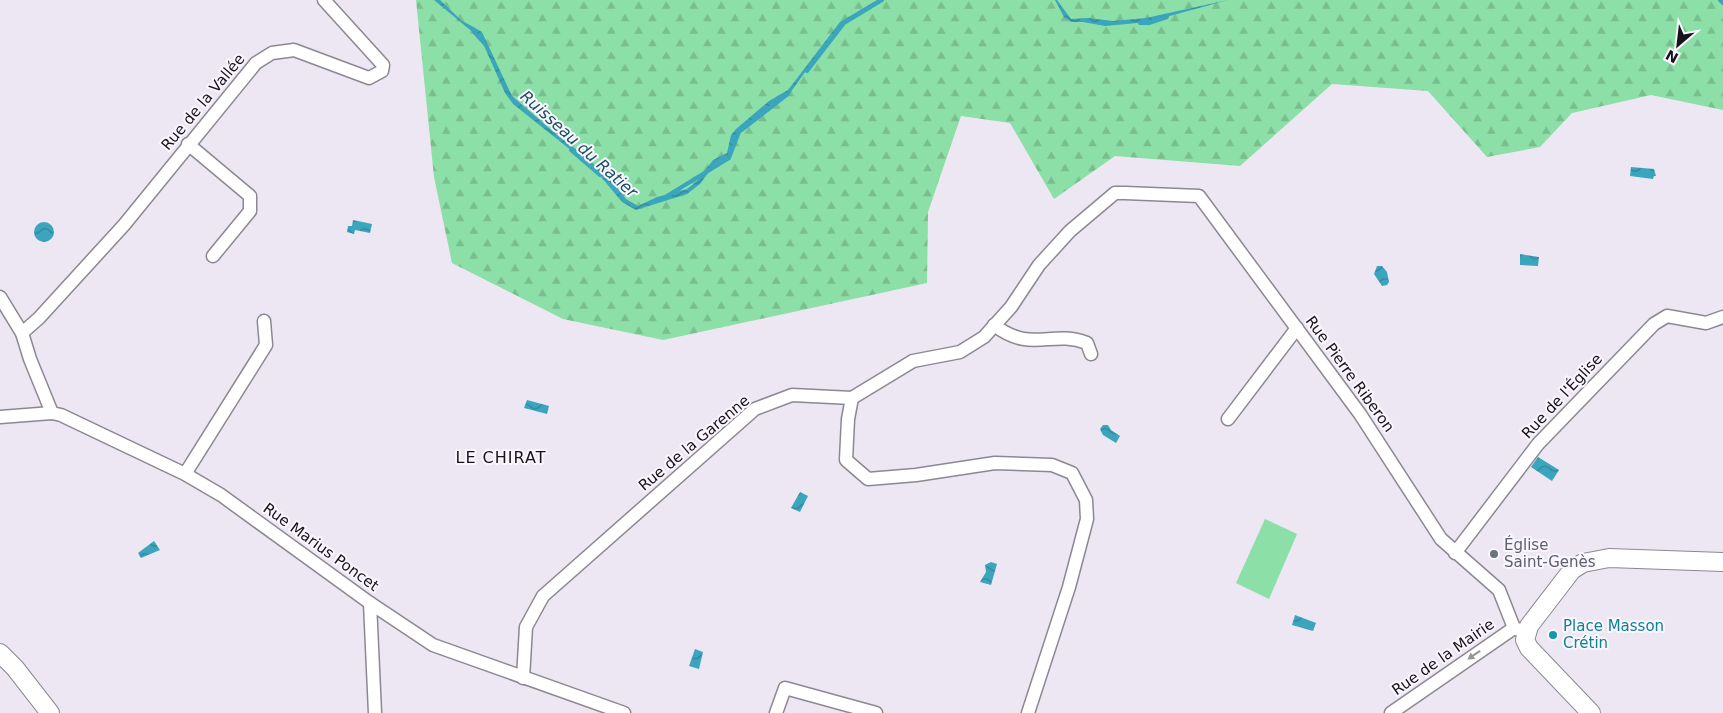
<svg xmlns="http://www.w3.org/2000/svg" width="1723" height="713" font-family="'DejaVu Sans',sans-serif">
	<style>
		.forest { fill: url(#forest-firs) }
		.pitch { fill: #8cdfa6 }
		.water { fill: url(#water-waves) }
		.lines { fill: none; stroke-linecap: round; stroke-linejoin: round }
		.stream { stroke: #3ba5be; stroke-width: 4 }
		.street-casing { stroke: #8c8891; stroke-width: 15 }
		.secondary-casing { stroke: #8c8891; stroke-width: 20 }
		.street { stroke: #fff; stroke-width: 12 }
		.secondary { stroke: #fff; stroke-width: 18 }
		.oneway { fill: #969597 }
		.worship-dot { fill: #6b7280; stroke: #faf5ff; stroke-width: 2 }
		.culture-dot { fill: #0f9aa8; stroke: #faf5ff; stroke-width: 2 }
		.labels { text-anchor: middle; dominant-baseline: central; stroke-width: 4; stroke-linejoin: round; paint-order: stroke }
		.street-label { font-size: 15px; fill: #161418; stroke: #faf5ff }
		.worship-label { font-size: 15px; fill: #5b616d; stroke: #faf5ff; text-anchor: start }
		.culture-label { font-size: 15px; fill: #0d838f; stroke: #faf5ff; text-anchor: start }
		.water-label { font-size: 16px; font-style: italic; fill: #15505e; stroke: #faf5ff }
		.neighbourhood-label { font-size: 16px; letter-spacing: 1px; fill: #161418; stroke: #faf5ff }
	</style>
	<defs>
		<pattern id="forest-firs" width="22" height="20" patternUnits="userSpaceOnUse" patternTransform="scale(1.25)"><rect width="22" height="20" fill="#8cdfa6"/><path d="M5 1l3.5 6h-7zM16 11l3.5 6h-7z" fill="#78be8e"/></pattern>
		<pattern id="water-waves" width="16" height="10" patternUnits="userSpaceOnUse" patternTransform="scale(1.25)"><rect width="16" height="10" fill="#3ba5be"/><path d="M0 5q4-4 8 0t8 0" fill="none" stroke="#318599"/></pattern>
	</defs>
	<rect width="100%" height="100%" fill="#ece7f2"/>
	<path class="forest" d="M416,0H1723V110L1651,95L1572,113L1540,147L1487,157L1428,91L1332,84L1240,166L1115,156L1054,199L1010,123L961,116L928,212L927,283L663,340L563,319L452,263L434,177Z"/>
	<path class="pitch" d="M1265,519L1297,534L1269,599L1236,583Z"/>
	<g class="water">
		<path d="M434,0H440L461,20L482,32L512,96L557,135L585,156L610,179L626,199L638,206L657,197L687,189L696,182L713,160L727,153L731,135L736,129L769,101L788,90L840,22L877,0H884L844,23L832,35L790,93L771,105L739,132L730,156L714,165L700,184L687,194L636,210L622,202L597,172L577,155L513,104L505,93L481,39Z"/>
		<path d="M1055,0H1057L1071,19L1088,18L1113,21L1146,18L1228,0L1148,22L1105,26L1083,22H1071L1064,17Z"/>
		<path d="M1631,167L1654,169L1656,176H1654L1653,179L1630,176Z"/>
		<path d="M353,220L372,224L370,233L355,230L354,234L347,232L348,226H352Z"/>
		<circle cx="44" cy="232" r="10"/>
		<path d="M1520,254L1539,257L1538,266L1520,265Z"/>
		<path d="M1377,266H1382L1387,272L1389,282L1387,285L1382,286L1374,274Z"/>
		<path d="M527,400L549,406L547,414L524,408Z"/>
		<path d="M1103,425H1108L1111,430L1120,436L1116,443L1103,435L1100,429Z"/>
		<path d="M1538,457L1559,470L1552,481L1531,467Z"/>
		<path d="M800,492L808,496L800,512L791,508Z"/>
		<path d="M154,541L160,550L141,558L138,553Z"/>
		<path d="M991,562L997,564L991,585L980,582L986,572L985,565Z"/>
		<path d="M1295,615L1316,623L1313,631L1292,625Z"/>
		<path d="M695,649L703,652L699,669L689,666Z"/>
	</g>
	<g class="lines">
		<g class="stream">
			<path d="M1720,0L1723,3"/>
			<path d="M1140,23H1149L1167,17"/>
			<path d="M474,32L484,43"/>
			<path d="M807,71L844,23L882,0"/>
			<path d="M571,150L600,175"/>
			<path d="M667,196L729,158L739,132L788,94"/>
		</g>
		<defs>
			<g id="street">
				<path d="M188,144L250,196V211L213,256"/>
				<path d="M0,297L22,333L30,359L52,413"/>
				<path d="M994,325C1032,354 1051,329 1087,343L1091,354"/>
				<path d="M22,333L39,318L124,225L256,63L272,53L294,50L369,78L382,71L383,65L324,0"/>
				<path d="M852,398L848,419L846,460L868,479L916,475L995,463L1052,465L1072,473L1086,500L1087,519L1069,587L1028,713"/>
				<path d="M0,417L52,413L61,415L185,474L221,495L370,603L433,645L624,713"/>
				<path d="M1228,419L1297,328"/>
				<path d="M185,474L266,345L264,321"/>
				<path d="M1455,553L1538,444L1654,324L1667,316L1706,323L1723,317"/>
				<path d="M370,603L375,713"/>
				<path d="M523,678L526,627L543,596L755,409L792,395L852,398L913,361L960,352L984,337L1011,307L1039,265L1070,231L1115,193H1125L1199,196L1360,414L1441,539L1499,590L1514,628L1525,632"/>
				<path d="M776,713L785,688L876,713"/>
				<path d="M1391,713L1514,628"/>
			</g>
			<g id="secondary">
				<path d="M0,653L15,668L50,713"/>
				<path d="M1591,713L1529,648L1525,640L1529,626L1572,570L1583,563L1609,558L1723,562"/>
			</g>
		</defs>
		<use href="#street" class="street-casing"/>
		<use href="#secondary" class="secondary-casing"/>
		<use href="#street" class="street"/>
		<use href="#secondary" class="secondary"/>
	</g>
	<defs><path id="oneway-solid" d="M-6-.8H1V-3.2L6.5 0L1 3.2V.8H-6Z" transform="scale(1.25)"/></defs>
	<use class="oneway" href="#oneway-solid" transform="translate(1474 655) rotate(146)"/>
	<circle class="worship-dot" cx="1494" cy="554" r="5"/>
	<circle class="culture-dot" cx="1553" cy="635" r="5"/>
	<g class="labels">
		<g class="street-label">
			<text transform="translate(203 102) rotate(-50)">Rue de la Vallée</text>
			<text transform="translate(1350 374) rotate(54)">Rue Pierre Riberon</text>
			<text transform="translate(1562 396) rotate(-47)">Rue de l'Église</text>
			<text transform="translate(694 443) rotate(-40)">Rue de la Garenne</text>
			<text transform="translate(321 547) rotate(36)">Rue Marius Poncet</text>
			<text transform="translate(1443 657) rotate(-35)">Rue de la Mairie</text>
		</g>
		<g class="worship-label">
			<text x="1504" y="545">Église<tspan x="1504" dy="17">Saint-Genès</tspan></text>
		</g>
		<g class="culture-label">
			<text x="1563" y="626">Place Masson<tspan x="1563" dy="17">Crétin</tspan></text>
		</g>
		<g class="water-label">
			<text transform="translate(579 144) rotate(42)">Ruisseau du Ratier</text>
		</g>
		<g class="neighbourhood-label">
			<text x="501" y="457">LE CHIRAT</text>
		</g>
	</g>
	<g transform="translate(1678 45) rotate(208)" stroke="#faf5ff" stroke-width="4" paint-order="stroke">
	<path d="M0-4L9 19L0 12L-9 19Z" fill="#161418"/>
	<text y="-8" font-size="14" font-weight="bold" text-anchor="middle" fill="#161418">N</text>
	</g>
</svg>
